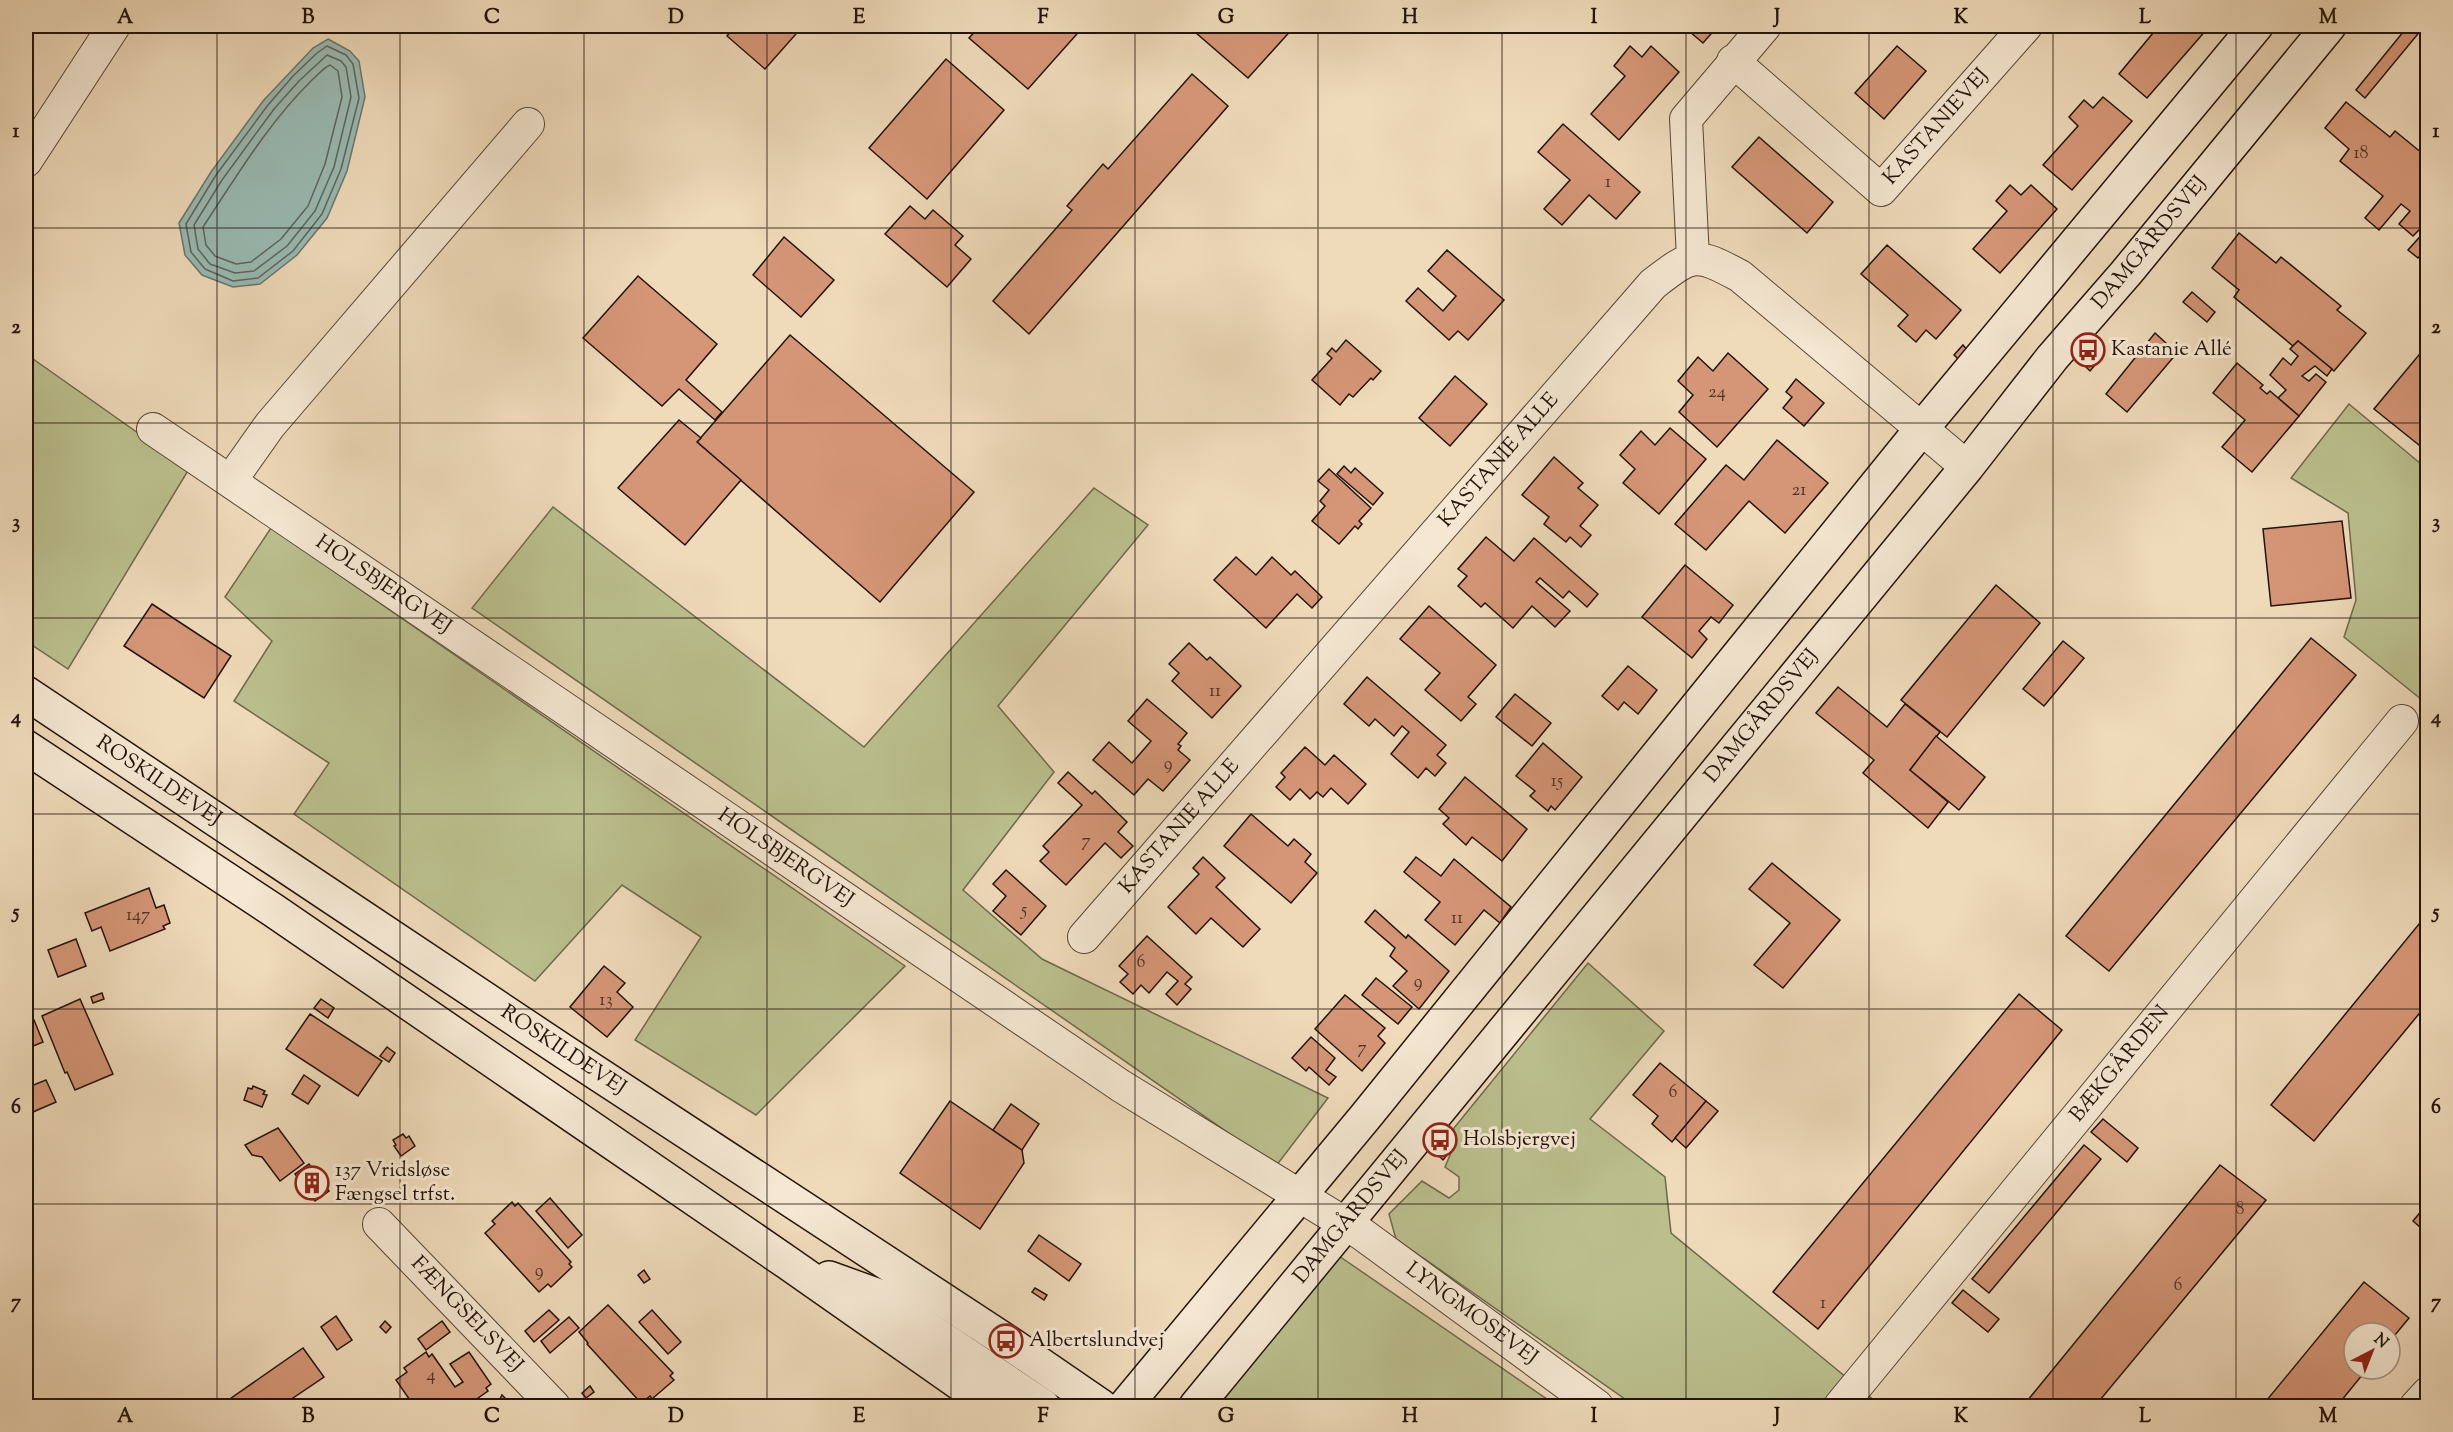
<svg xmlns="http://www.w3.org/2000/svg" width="2453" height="1432" font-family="'Sorts Mill Goudy',serif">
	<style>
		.green { fill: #bbbf8e; stroke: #6f694c; stroke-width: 1.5 }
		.water { fill: #9abab3; stroke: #6a7770; stroke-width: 1.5 }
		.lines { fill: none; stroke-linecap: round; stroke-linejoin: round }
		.shore { stroke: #5e665f; stroke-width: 1.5 }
		.building { fill: #d59677; stroke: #23130b; stroke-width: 1.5 }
		.street-casing { stroke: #564537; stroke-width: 34 }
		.secondary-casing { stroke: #23130b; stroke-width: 36 }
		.street { stroke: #f5e7d2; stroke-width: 32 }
		.secondary { stroke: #f5e7d2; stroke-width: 33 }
		.grid { fill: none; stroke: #23130b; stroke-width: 1.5; stroke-opacity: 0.55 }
		.labels { text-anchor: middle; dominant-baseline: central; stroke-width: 6; stroke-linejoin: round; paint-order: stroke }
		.number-label { font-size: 18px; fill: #503426 }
		.street-label { font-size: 21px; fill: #23130b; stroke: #f5e7d2 }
		.poi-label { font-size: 21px; fill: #23130b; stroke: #f5e7d2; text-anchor: start }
		.neatline { fill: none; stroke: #23130b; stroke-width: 2 }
		.grid-label { font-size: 20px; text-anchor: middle; font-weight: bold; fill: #23130b }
	</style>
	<rect width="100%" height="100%" fill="#efdaba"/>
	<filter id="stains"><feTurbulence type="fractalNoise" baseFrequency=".00333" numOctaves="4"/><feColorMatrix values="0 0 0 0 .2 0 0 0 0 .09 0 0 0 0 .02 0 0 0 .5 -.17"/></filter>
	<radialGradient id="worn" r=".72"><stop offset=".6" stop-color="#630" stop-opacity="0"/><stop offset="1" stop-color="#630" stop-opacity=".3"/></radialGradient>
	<g class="green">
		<path d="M26,354L189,469L68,669L26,641Z"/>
		<path d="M2349,404L2427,469V704L2344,637L2356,600L2348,513L2291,478Z"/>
		<path d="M1094,488L1148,525L998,706L1054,772L963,890L1042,959L1328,1098L1276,1166L472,608L553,507L864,747Z"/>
		<path d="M271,528L905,966L756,1115L635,1040L701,937L622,885L535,981L294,814L329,763L234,701L272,641L225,597Z"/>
		<path d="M1588,963L1664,1031L1590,1119L1665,1177L1671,1233L1881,1406H1635L1396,1239L1389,1214L1422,1181L1449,1198L1459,1190V1177L1445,1167L1453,1148L1454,1128Z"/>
		<path d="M1339,1256L1557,1406H1217Z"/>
	</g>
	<path class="water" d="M328,39L350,51L359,61L365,97L347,171L327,218L297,255L260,284L233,287L202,275L185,255L179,223L211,172L263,101L313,48Z"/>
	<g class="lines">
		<g class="shore">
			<path d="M327,46L346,55L353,64L359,98L341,169L322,214L293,251L258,278L233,281L205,269L191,252L186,224L216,175L268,105L293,76L317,53Z"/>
			<path d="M327,55L341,61L346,67L351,97L334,167L315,211L287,246L254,271L235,273L210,264L198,249L194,225L222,180L274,109L299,81Z"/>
			<path d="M330,65L338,71L342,97L325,164L308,206L281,239L251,262L236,264L215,256L206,245L203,227C236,177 269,122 312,80C318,75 323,68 330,65Z"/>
		</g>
	</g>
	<g class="building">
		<path d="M735,26H803L765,69L727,36Z"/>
		<path d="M980,26H1084L1028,89L969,38Z"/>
		<path d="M1188,26H1295L1248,78Z"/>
		<path d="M1683,26H1718L1703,43Z"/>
		<path d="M2144,26H2203L2207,29L2147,98L2119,74L2153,33Z"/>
		<path d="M2408,26H2417L2422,29L2365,98L2356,90Z"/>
		<path d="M1630,46L1642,57L1651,46L1679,72L1619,140L1591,114L1625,76L1614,66Z"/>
		<path d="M1897,46L1926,71L1884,119L1855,93Z"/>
		<path d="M946,59L1004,110L927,199L869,148Z"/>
		<path d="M1192,74L1228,106L1029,334L993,301L1072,210L1067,206L1103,164L1108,169Z"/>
		<path d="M2103,97L2132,121L2072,190L2043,165L2078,126L2069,117L2084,100L2093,108Z"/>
		<path d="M2346,102L2390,137L2395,131L2428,158V247L2418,258L2408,250L2426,230L2422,227L2413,236L2399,224L2410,211L2401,204L2379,230L2365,218L2383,196L2340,161L2349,149L2325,128Z"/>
		<path d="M1563,124L1640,192L1616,219L1589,195L1562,225L1544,209L1570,180L1538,152Z"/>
		<path d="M1759,137L1833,202L1807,233L1732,167Z"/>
		<path d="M2010,185L2021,195L2031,185L2057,209L2000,273L1973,249L2007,211L1996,201Z"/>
		<path d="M910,206L925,219L933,210L963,236L955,245L971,259L947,287L885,234Z"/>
		<path d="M2239,233L2276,263L2281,257L2341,306L2337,310L2366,333L2334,371L2298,341L2293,346L2234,297L2239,290L2212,268Z"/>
		<path d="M784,237L834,280L801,317L753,275Z"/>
		<path d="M1887,245L1961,310L1936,339L1926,330L1916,342L1898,326L1908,315L1861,274Z"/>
		<path d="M1447,250L1504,300L1468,340L1458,331L1449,340L1406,301L1418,288L1443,311L1456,296L1428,271Z"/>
		<path d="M638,276L717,344L686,380L722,412L715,420L679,389L662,406L583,338Z"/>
		<path d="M2192,292L2215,312L2207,322L2183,302Z"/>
		<path d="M2155,333L2177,353L2127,412L2106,394Z"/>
		<path d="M790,335L974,492L880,602L697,442Z"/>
		<path d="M1346,340L1381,371L1373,380L1371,378L1353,397L1349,394L1340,405L1312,380L1332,358L1327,354L1332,348L1336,352Z"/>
		<path d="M2298,341L2332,369L2327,376L2315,366L2302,376L2309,381L2316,374L2326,382L2299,416L2278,398L2286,390L2270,375L2283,358L2291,365L2298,356L2290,349Z"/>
		<path d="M2428,344V435L2419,445L2374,409Z"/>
		<path d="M1963,345L1968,351L1960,361L1954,355Z"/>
		<path d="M1728,353L1768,389L1717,447L1679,412L1693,395L1678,381L1698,357L1713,371Z"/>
		<path d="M2095,355L2100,359L2090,371L2085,366Z"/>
		<path d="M2237,363L2263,385L2260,388L2267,394L2270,391L2299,416L2252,472L2222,447L2245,420L2213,393Z"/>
		<path d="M1455,376L1487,404L1450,446L1419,418Z"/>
		<path d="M1796,379L1824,403L1804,426L1783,408L1792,397L1786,392Z"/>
		<path d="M679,420L701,438L697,442L741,480L685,545L618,488Z"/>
		<path d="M1670,428L1706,459L1659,514L1623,483L1635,469L1620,455L1641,431L1655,445Z"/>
		<path d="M1777,440L1828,483L1785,533L1749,501L1706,550L1675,524L1726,465L1744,480Z"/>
		<path d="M1554,457L1583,483L1578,488L1598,505L1580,526L1591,535L1581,547L1570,537L1566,542L1544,524L1549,517L1522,495Z"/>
		<path d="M1344,466L1351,473L1355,468L1383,493L1373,505L1337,474Z"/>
		<path d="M1329,469L1371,508L1359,521L1362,524L1358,529L1355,526L1339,544L1312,521L1325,506L1320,501L1329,490L1318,481Z"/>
		<path d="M2342,521L2351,598L2271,606L2263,529Z"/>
		<path d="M1486,537L1514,561L1534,538L1598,594L1587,607L1569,591L1563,598L1540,578L1536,582L1570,611L1555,627L1532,606L1513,628L1485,603L1481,607L1458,586L1467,576L1458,569Z"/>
		<path d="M1236,557L1256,575L1272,557L1291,575L1295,571L1322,597L1312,608L1297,594L1266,628L1214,580Z"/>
		<path d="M1685,565L1733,605L1719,623L1711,617L1699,631L1707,639L1692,658L1642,617Z"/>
		<path d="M1996,585L2040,623L1947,737L1901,700Z"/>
		<path d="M152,604L231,656L204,698L124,646Z"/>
		<path d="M1429,606L1496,665L1468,697L1476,704L1461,721L1425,690L1440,673L1400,639Z"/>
		<path d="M2311,638L2356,675L2109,971L2066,936Z"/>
		<path d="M2063,641L2084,658L2044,706L2023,689Z"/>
		<path d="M1189,643L1207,660L1210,657L1241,686L1212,718L1172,681L1179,673L1169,664Z"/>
		<path d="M1628,666L1657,690L1638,714L1624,702L1618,710L1602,696Z"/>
		<path d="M1367,677L1446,745L1437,755L1446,763L1435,776L1426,768L1418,778L1391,754L1409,732L1402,726L1394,736L1375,719L1369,726L1344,704Z"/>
		<path d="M1838,687L1887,727L1905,704L1940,732L1910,770L1948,802L1928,828L1863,773L1874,760L1816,713Z"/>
		<path d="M1515,694L1551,723L1532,746L1496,717Z"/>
		<path d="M1147,699L1187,733L1178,744L1181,746L1178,750L1190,760L1163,791L1148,779L1134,795L1093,760L1109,742L1132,763L1151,741L1128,721Z"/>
		<path d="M1936,736L1985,777L1959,810L1910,770Z"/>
		<path d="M1543,743L1582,777L1555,810L1551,806L1548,811L1530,796L1535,791L1516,776Z"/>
		<path d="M1305,747L1325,765L1334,755L1366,784L1348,804L1331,788L1323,797L1317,792L1310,799L1300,789L1290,800L1276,787L1285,777L1281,773Z"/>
		<path d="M1068,772L1092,794L1095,791L1127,822L1118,832L1133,846L1121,858L1105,843L1066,885L1040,861L1049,852L1043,846L1082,805L1058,783Z"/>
		<path d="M1465,777L1527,829L1502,861L1472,837L1466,845L1443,824L1449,818L1439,809Z"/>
		<path d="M1251,814L1288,846L1294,839L1311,854L1305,862L1317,873L1291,903L1224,846Z"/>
		<path d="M1203,857L1225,878L1216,887L1260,929L1243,947L1211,918L1196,934L1168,907L1199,874L1193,868Z"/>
		<path d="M1416,857L1441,876L1454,859L1511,907L1500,923L1484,910L1455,945L1425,920L1440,902L1404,872Z"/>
		<path d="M1772,863L1840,920L1783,988L1754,965L1790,923L1749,889Z"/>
		<path d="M1006,870L1046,906L1021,935L993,911L1006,896L993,884Z"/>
		<path d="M149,888L156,908L164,905L170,923L163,926L165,929L110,951L101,927L92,931L85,913Z"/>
		<path d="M1375,910L1406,938L1408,935L1449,971L1419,1009L1393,986L1407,971L1390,956L1395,948L1365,922Z"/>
		<path d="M2428,913V1003L2314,1141L2271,1105Z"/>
		<path d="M1147,936L1192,977L1185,984L1191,989L1177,1005L1166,994L1178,981L1167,972L1149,993L1141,985L1133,994L1120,982L1128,974L1119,966Z"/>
		<path d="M76,939L86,966L58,977L48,950Z"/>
		<path d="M604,966L625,983L617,992L633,1007L607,1037L570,1007Z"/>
		<path d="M1376,978L1412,1007L1398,1024L1362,995Z"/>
		<path d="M102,993L104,999L93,1003L91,997Z"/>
		<path d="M2019,994L2062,1030L1818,1329L1773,1292Z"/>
		<path d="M1345,995L1385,1028L1378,1036L1385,1043L1362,1071L1315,1029Z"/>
		<path d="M80,999L113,1074L75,1090L67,1072L65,1073L42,1016Z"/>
		<path d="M321,999L334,1008L328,1018L314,1008Z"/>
		<path d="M310,1014L382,1061L358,1096L286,1049Z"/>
		<path d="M34,1020L43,1042L26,1049V1023Z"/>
		<path d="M1311,1037L1335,1058L1326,1070L1336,1077L1329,1085L1309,1067L1306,1071L1292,1058Z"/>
		<path d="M387,1047L395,1053L389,1062L380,1056Z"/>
		<path d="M1660,1063L1706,1101L1672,1142L1652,1124L1658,1116L1633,1095Z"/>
		<path d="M304,1075L320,1086L308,1104L292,1094Z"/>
		<path d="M46,1080L56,1102L26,1115V1088Z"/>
		<path d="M253,1086L265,1091L263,1094L267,1095L262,1107L244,1100L248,1088L252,1089Z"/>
		<path d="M950,1101L1022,1150L1024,1163L980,1229L900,1173Z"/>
		<path d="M1706,1101L1718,1111L1686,1148L1675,1138Z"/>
		<path d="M1011,1104L1039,1124L1022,1150L993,1130Z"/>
		<path d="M2103,1119L2138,1148L2127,1162L2091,1132Z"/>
		<path d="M278,1128L304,1163L280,1181L262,1157L252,1155L245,1145Z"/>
		<path d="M403,1134L406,1138L409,1136L415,1146L401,1156L394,1146L396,1145L393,1140Z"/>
		<path d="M1448,1145L1452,1149L1443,1160L1439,1156Z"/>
		<path d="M2084,1145L2101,1159L1989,1293L1972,1279Z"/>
		<path d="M309,1164L329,1191L315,1201L295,1174Z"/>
		<path d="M2220,1165L2266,1200L2095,1406H2023Z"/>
		<path d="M550,1198L582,1235L568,1248L536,1211Z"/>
		<path d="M512,1202L515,1206L518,1203L571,1262L569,1264L572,1267L551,1287L548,1284L539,1292L485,1233L495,1224L492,1221Z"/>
		<path d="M2428,1203V1234L2413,1221Z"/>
		<path d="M1039,1235L1081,1264L1069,1281L1028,1251Z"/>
		<path d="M644,1270L650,1279L644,1283L638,1275Z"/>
		<path d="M2364,1282L2409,1318L2390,1341V1333H2354V1369H2367L2337,1406H2262Z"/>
		<path d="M1035,1288L1047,1295L1044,1300L1032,1292Z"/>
		<path d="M1963,1290L1999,1319L1988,1332L1952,1303Z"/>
		<path d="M608,1305L673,1373L670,1376L674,1380L652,1399L650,1396L641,1403L587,1344L588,1343L579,1332Z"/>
		<path d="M549,1310L559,1320L534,1342L525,1331Z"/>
		<path d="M652,1310L681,1342L668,1354L639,1322Z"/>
		<path d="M336,1316L352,1340L337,1350L321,1327Z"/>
		<path d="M569,1317L579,1328L550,1353L541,1341Z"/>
		<path d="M385,1321L391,1327L386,1333L380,1327Z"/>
		<path d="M442,1321L450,1332L426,1350L418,1339Z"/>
		<path d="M303,1348L324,1377L281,1406H230L227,1401Z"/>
		<path d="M426,1352L429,1357L432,1354L455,1387L463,1382L450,1364L469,1352L491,1384L486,1388L488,1391L468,1405L469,1406H414L396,1380L407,1372L404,1368Z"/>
		<path d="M590,1386L594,1392L586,1398L582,1393Z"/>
		<path d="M502,1395L513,1406H496Z"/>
	</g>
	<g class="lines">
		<defs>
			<g id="street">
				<path id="s1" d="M1733,61L1881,190L2026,26"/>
				<path d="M26,161L114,26"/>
				<path d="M1693,258L1686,119L1765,26"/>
				<path id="s2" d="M153,429L1121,1086L1362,1234L1597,1406"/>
				<path d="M231,480L270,425L528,124"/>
				<path id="s3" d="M1084,937L1653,284C1693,253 1695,252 1740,276L1967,467"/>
				<path id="s4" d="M379,1224L554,1406"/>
				<path id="s5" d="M1840,1406L2402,721"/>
				<path d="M2416,1406L2428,1393"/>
			</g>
			<g id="secondary">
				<path id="s6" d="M26,693L566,1053L1006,1341L1101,1406"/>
				<path d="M26,747L273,910L788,1263L992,1406"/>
				<path d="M829,1278L879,1296L1043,1406"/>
				<path d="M1125,1406L1366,1116L1923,427L2256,26"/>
				<path id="s7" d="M1196,1406L1967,467L2052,358L2126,273L2329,26"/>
			</g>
		</defs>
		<use href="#street" class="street-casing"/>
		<use href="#secondary" class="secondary-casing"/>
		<use href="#street" class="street"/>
		<use href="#secondary" class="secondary"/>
	</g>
	<path class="grid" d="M217,26V1406M400,26V1406M584,26V1406M767,26V1406M951,26V1406M1135,26V1406M1318,26V1406M1502,26V1406M1686,26V1406M1869,26V1406M2053,26V1406M2236,26V1406M26,228H2428M26,423H2428M26,618H2428M26,814H2428M26,1009H2428M26,1204H2428"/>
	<defs>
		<symbol id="bus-ring" viewBox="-11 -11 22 22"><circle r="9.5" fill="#f5e7d2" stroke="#8f2418" stroke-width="1.5"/><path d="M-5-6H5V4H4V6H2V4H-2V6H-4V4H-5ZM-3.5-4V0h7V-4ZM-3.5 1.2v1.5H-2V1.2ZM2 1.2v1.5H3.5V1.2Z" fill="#8f2418"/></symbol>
		<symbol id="building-ring" viewBox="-11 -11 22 22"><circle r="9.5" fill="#f5e7d2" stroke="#8f2418" stroke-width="1.5"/><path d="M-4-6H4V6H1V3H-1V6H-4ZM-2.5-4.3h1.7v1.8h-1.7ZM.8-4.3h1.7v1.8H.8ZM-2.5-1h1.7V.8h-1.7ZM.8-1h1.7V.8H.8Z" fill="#8f2418"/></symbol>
	</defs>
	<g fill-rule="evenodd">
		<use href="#bus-ring" x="2069" y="331" width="38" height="38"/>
		<use href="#bus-ring" x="1421" y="1121" width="38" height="38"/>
		<use href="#building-ring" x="293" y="1164" width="38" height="38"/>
		<use href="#bus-ring" x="987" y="1322" width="38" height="38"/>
	</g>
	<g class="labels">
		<g class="number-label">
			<text x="2361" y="154">18</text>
			<text x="1608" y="183">1</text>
			<text x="1717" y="393">24</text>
			<text x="1799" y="491">21</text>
			<text x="1215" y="692">11</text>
			<text x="1168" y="765">9</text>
			<text x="1557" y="782">15</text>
			<text x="1086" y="842">7</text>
			<text x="1024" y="911">5</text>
			<text x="138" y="916">147</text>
			<text x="1457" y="919">11</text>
			<text x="1141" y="963">6</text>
			<text x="1418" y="983">9</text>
			<text x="606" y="1001">13</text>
			<text x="1362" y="1049">7</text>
			<text x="1673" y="1093">6</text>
			<text x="2240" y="1210">8</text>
			<text x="539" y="1272">9</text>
			<text x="2178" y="1286">6</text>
			<text x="1823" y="1304">1</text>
			<text x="431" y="1376">4</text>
		</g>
		<g class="street-label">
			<text stroke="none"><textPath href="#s1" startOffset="280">KASTANIEVEJ</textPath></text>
			<text stroke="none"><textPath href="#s7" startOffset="1504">DAMGÅRDSVEJ</textPath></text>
			<text stroke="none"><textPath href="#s3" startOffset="632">KASTANIE ALLE</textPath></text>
			<text stroke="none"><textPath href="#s2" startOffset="278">HOLSBJERGVEJ</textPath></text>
			<text stroke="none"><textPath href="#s7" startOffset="892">DAMGÅRDSVEJ</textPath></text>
			<text stroke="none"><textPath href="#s6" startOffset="159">ROSKILDEVEJ</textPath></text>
			<text stroke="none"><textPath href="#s3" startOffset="146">KASTANIE ALLE</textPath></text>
			<text stroke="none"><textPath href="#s2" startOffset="764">HOLSBJERGVEJ</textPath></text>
			<text stroke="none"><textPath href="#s6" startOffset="645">ROSKILDEVEJ</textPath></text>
			<text stroke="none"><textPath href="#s5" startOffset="442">BÆKGÅRDEN</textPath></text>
			<text stroke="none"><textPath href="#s7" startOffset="244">DAMGÅRDSVEJ</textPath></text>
			<text stroke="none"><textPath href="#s4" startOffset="126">FÆNGSELSVEJ</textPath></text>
			<text stroke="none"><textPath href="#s2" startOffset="1588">LYNGMOSEVEJ</textPath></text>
		</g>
		<g class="poi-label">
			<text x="2111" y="350">Kastanie Allé</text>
			<text x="1463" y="1140">Holsbjergvej</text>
			<text x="335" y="1171">137 Vridsløse<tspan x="335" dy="24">Fængsel trfst.</tspan></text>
			<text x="1029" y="1341">Albertslundvej</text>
		</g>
	</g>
	<rect width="2453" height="1432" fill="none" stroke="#efdaba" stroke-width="66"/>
	<g transform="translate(2372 1351) rotate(42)"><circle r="28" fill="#f5e7d2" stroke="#a19282" stroke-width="1.5"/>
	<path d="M0-4.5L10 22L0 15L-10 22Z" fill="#8f2418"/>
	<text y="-9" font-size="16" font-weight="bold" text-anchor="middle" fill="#23130b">N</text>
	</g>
	<rect x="33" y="33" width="2387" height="1366" class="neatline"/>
	<g class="grid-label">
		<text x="125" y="23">A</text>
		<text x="308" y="23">B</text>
		<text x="492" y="23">C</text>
		<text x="676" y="23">D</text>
		<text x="859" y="23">E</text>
		<text x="1043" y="23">F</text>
		<text x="1226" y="23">G</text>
		<text x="1410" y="23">H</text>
		<text x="1594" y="23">I</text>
		<text x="1777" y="23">J</text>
		<text x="1961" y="23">K</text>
		<text x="2145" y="23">L</text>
		<text x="2328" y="23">M</text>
		<text x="16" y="137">1</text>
		<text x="2436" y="137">1</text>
		<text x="16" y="333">2</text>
		<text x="2436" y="333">2</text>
		<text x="16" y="528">3</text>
		<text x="2436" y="528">3</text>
		<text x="16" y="723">4</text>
		<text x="2436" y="723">4</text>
		<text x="16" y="918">5</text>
		<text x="2436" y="918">5</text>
		<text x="16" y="1113">6</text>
		<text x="2436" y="1113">6</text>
		<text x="16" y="1308">7</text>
		<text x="2436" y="1308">7</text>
		<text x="125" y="1422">A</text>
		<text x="308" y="1422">B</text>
		<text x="492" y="1422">C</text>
		<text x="676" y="1422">D</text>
		<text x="859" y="1422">E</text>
		<text x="1043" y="1422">F</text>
		<text x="1226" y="1422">G</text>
		<text x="1410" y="1422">H</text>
		<text x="1594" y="1422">I</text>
		<text x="1777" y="1422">J</text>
		<text x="1961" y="1422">K</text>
		<text x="2145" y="1422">L</text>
		<text x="2328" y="1422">M</text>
	</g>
	<rect width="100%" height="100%" filter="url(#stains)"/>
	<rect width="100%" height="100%" fill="url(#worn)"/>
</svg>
